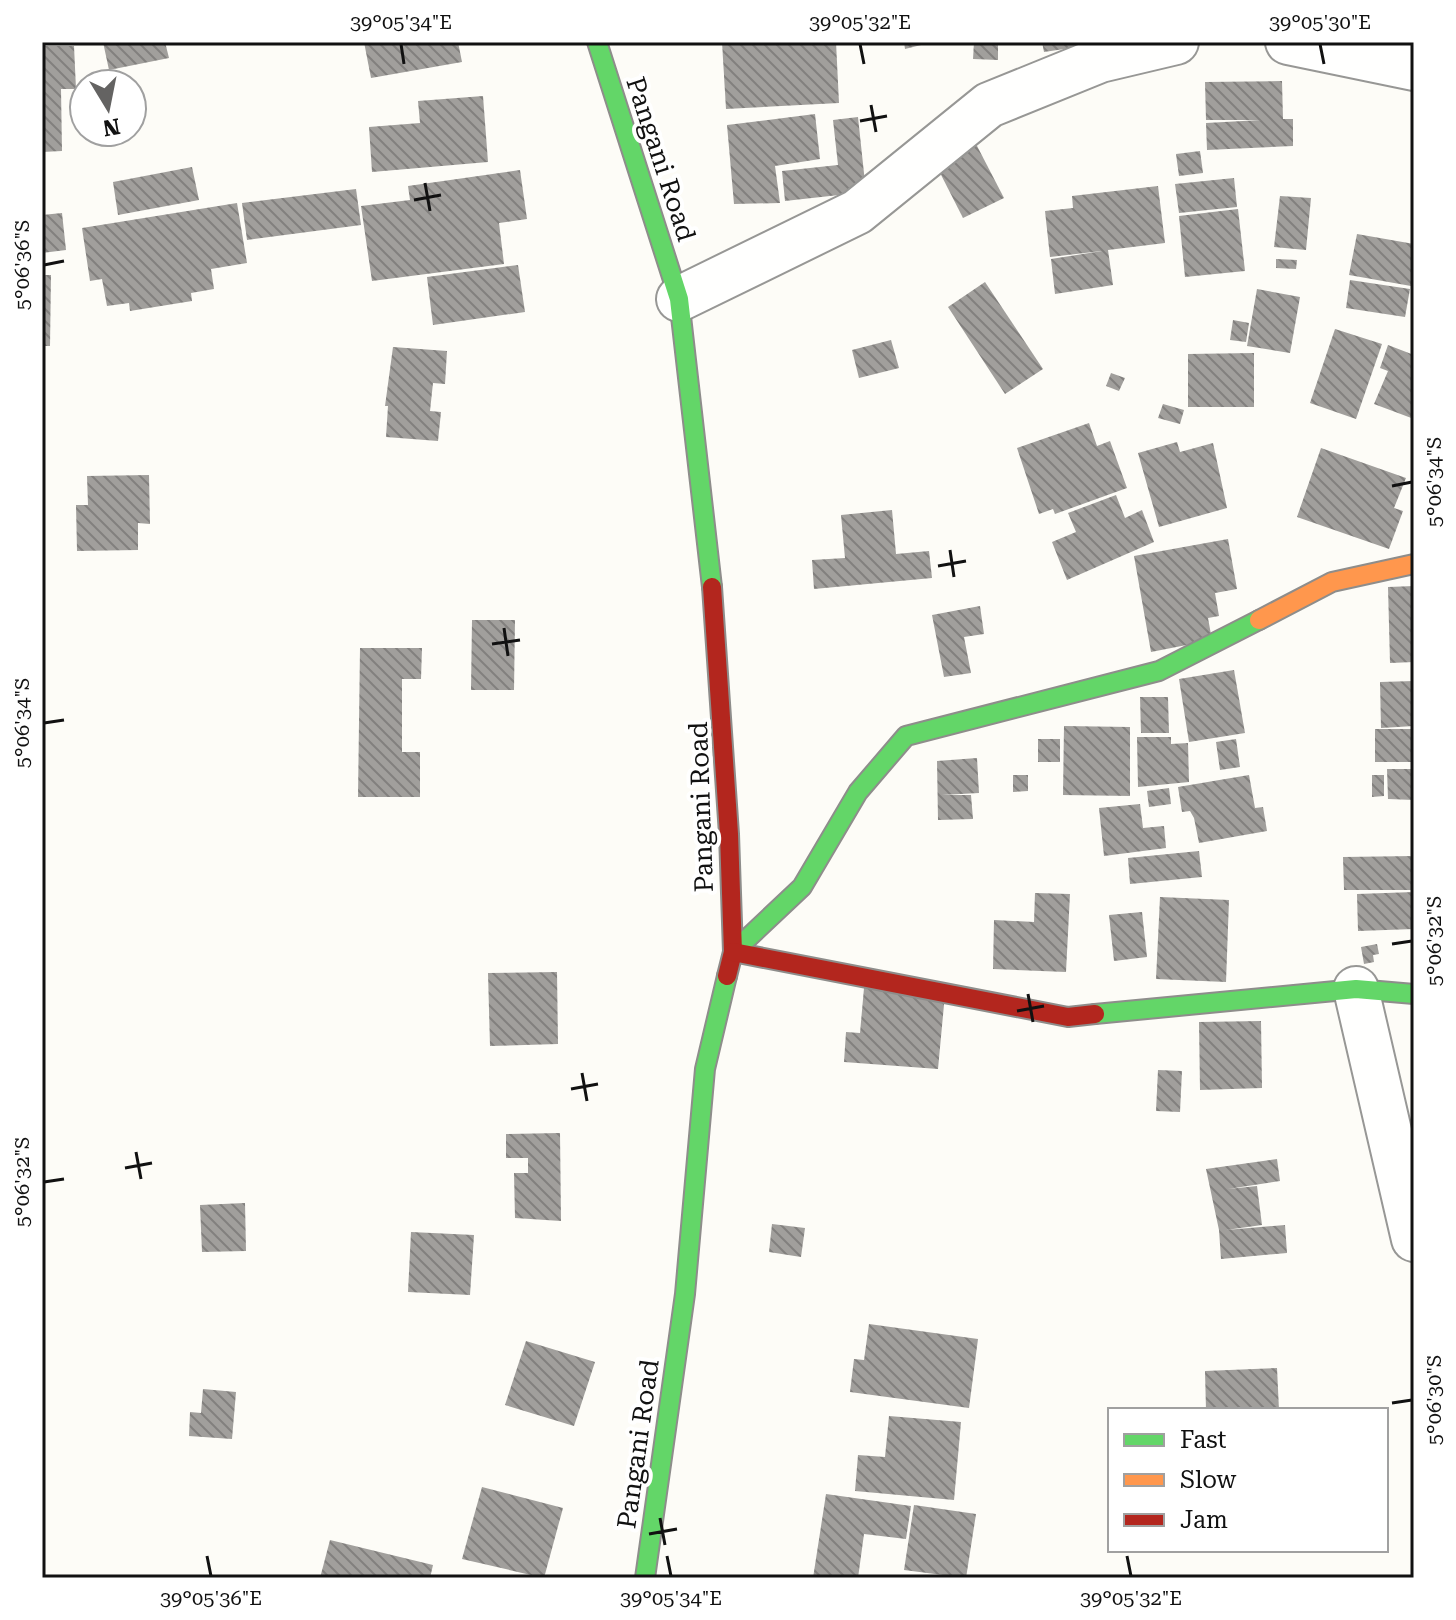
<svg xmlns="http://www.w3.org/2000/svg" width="1456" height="1620" font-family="'Roboto Serif',serif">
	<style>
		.building { fill: url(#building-back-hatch) }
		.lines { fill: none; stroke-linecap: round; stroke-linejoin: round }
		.street-casing { stroke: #979795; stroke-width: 48 }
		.fast-casing { stroke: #8e8d8b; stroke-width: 22 }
		.slow-casing { stroke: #8e8d8b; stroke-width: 22 }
		.jam-casing { stroke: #8e8d8b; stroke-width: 22 }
		.street { stroke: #fffffe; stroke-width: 44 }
		.fast { stroke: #63d668; stroke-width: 18 }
		.slow { stroke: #ff974d; stroke-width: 18 }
		.jam { stroke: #b3261e; stroke-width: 18 }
		.ticks { fill: none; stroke: #111; stroke-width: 3 }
		.labels { text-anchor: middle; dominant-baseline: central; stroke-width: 8; stroke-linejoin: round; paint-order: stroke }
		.street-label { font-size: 26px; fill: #111; stroke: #fff }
		.neatline { fill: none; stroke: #111; stroke-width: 3 }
		.ticks-label { font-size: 20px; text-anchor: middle; fill: #111 }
	</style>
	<defs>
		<pattern id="building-back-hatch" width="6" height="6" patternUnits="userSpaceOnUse" patternTransform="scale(2)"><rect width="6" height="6" fill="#a19f9c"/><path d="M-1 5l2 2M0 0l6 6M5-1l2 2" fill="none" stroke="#82807e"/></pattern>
	</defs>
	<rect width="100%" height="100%" fill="#fdfcf7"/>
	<g class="building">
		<path d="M103,42H165L169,58L109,70Z"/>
		<path d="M364,42H458L462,62L371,78Z"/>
		<path d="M722,42H836L839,103L726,109Z"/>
		<path d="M904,42H929V43L905,49Z"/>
		<path d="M974,42H998V60L973,59Z"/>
		<path d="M1042,42H1090L1091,45L1044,52Z"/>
		<path d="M42,46H74L76,89H61L62,151L42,152Z"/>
		<path d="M1282,81L1283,119H1293V146L1207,150L1206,123L1261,120H1206L1205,82Z"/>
		<path d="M483,96L488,162L372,172L369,127L420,123L418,101Z"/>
		<path d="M815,114L820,159L775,166L780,203L734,204L727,125Z"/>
		<path d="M858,117L866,192L785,201L782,171L838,165L833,120Z"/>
		<path d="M976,144L1004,198L963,218L936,165Z"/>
		<path d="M1200,151L1203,173L1179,176L1176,154Z"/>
		<path d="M192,167L199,200L118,215L113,182Z"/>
		<path d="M520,170L527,219L499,223L504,264L372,281L361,206L410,200L408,186Z"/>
		<path d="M1234,178L1237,207L1179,213L1175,184Z"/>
		<path d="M1158,186L1165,243L1108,250L1113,285L1055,294L1051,259L1102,251L1050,257L1045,211L1073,208L1072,196Z"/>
		<path d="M356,189L361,225L247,240L242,203Z"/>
		<path d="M1280,196L1311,198L1306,250L1274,247Z"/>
		<path d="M237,203L247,263L211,269L214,289L191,293L192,301L130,311L129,303L107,306L102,279L90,281L82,228Z"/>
		<path d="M1238,209L1245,271L1185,277L1179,216Z"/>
		<path d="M62,213L66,250L42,253V215Z"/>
		<path d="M1357,234L1414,244L1411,286L1349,275Z"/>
		<path d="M1276,259L1297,260L1296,269L1276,268Z"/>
		<path d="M518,265L525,312L433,325L427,277Z"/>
		<path d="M42,275H51L50,346H42Z"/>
		<path d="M1350,280L1410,289L1405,317L1346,308Z"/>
		<path d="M985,282L1043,369L1005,394L948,307Z"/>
		<path d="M1257,289L1300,297L1290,353L1247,346Z"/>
		<path d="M1233,320L1249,323L1246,342L1230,340Z"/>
		<path d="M1335,329L1382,344L1356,419L1310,403Z"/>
		<path d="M891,340L899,368L859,378L852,350Z"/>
		<path d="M1388,345L1414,355V419L1374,404L1388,371L1380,368Z"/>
		<path d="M393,347L447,351L445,384L433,383L430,411L441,412L438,441L386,437L388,406H385Z"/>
		<path d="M1254,353V407H1188V354Z"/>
		<path d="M1111,373L1125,378L1119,391L1106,386Z"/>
		<path d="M1163,404L1184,410L1180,424L1158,418Z"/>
		<path d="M1089,423L1097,446L1110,441L1127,488L1055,514L1053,509L1039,514L1017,448Z"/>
		<path d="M1177,442L1180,452L1213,443L1227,508L1159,527L1138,453Z"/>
		<path d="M1321,448L1406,478L1394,508L1403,511L1389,549L1297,517Z"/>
		<path d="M149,475L150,524L138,523V550L77,551L76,505H88L87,476Z"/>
		<path d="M1116,495L1125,518L1142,510L1154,542L1067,580L1052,542L1076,532L1068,513Z"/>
		<path d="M892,510L896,554L929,551L932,578L814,589L812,560L845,558L841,515Z"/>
		<path d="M1228,539L1237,589L1215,593L1219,616L1208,618L1212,640L1151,652L1134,556Z"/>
		<path d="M1414,586V662L1390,663L1388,587Z"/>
		<path d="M980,606L984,634L964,637L971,673L944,677L932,615Z"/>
		<path d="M472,620H515L514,690H471Z"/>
		<path d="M360,648H422L421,679H402V752H420V797H358Z"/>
		<path d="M1234,670L1245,733L1189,742L1179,679Z"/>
		<path d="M1414,681V726L1381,728L1380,682Z"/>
		<path d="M1140,697H1168L1169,733H1141Z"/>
		<path d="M1064,726L1130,727V796L1063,795Z"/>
		<rect x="1375" y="729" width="37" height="33"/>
		<path d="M1137,737H1171V744L1188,743L1189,782L1138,787Z"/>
		<rect x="1038" y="739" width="22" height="23"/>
		<path d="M1236,739L1240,767L1220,770L1216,742Z"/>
		<path d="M977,758L979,793L942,795H971L973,819L938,820L937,761Z"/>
		<path d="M1387,769H1414V800L1388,799Z"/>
		<path d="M1013,775H1028V791L1013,792Z"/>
		<path d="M1249,775L1255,808L1263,807L1267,831L1199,843L1194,818L1190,811L1182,812L1178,787Z"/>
		<path d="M1372,775H1384V796L1372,797Z"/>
		<path d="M1169,788L1171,804L1149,807L1147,791Z"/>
		<path d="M1140,804L1143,828L1164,826L1166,848L1104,856L1099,808Z"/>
		<path d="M1199,851L1202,877L1130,884L1128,858Z"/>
		<path d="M1414,856V890H1344L1343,857Z"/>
		<path d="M1414,892V929L1358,931L1357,894Z"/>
		<path d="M1035,893L1070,894L1066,972L993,969L994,920L1034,922Z"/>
		<path d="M1160,897L1229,900L1226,982L1156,979Z"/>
		<path d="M1142,912L1147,957L1114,961L1109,915Z"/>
		<path d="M1377,944L1379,954L1373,955L1374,962L1364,964L1361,947Z"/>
		<path d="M557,972L558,1044L490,1046L488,973Z"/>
		<path d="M864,988L945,994L938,1069L844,1062L846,1032L860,1033Z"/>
		<path d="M1261,1021L1262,1088L1200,1090L1199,1022Z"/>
		<path d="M1158,1070L1182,1071L1180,1112L1156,1111Z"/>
		<path d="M560,1133L561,1221L515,1218L514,1173H528V1158H506V1134Z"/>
		<path d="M1277,1159L1280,1181L1228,1189L1257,1186L1262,1225L1226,1230L1285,1225L1287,1253L1221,1259L1219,1230L1206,1169Z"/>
		<path d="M245,1203L246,1251L202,1252L200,1205Z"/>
		<path d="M772,1224L805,1228L801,1257L769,1252Z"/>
		<path d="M411,1232L474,1235L470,1295L408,1292Z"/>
		<path d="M869,1324L978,1339L969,1408L850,1392L854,1359L864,1360Z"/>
		<path d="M526,1341L595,1362L574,1426L505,1405Z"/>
		<path d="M1277,1368L1279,1410H1206L1205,1371Z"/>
		<path d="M203,1389L236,1392L232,1439L189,1436L190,1412L201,1413Z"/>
		<path d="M889,1416L961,1422L954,1500L855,1491L858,1455L885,1457Z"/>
		<path d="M482,1487L563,1508L544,1578L462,1559Z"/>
		<path d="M826,1494L911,1506L906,1539L864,1534L858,1578H813Z"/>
		<path d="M914,1505L976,1514L966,1578L904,1570Z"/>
		<path d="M330,1540L433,1565L430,1578H320Z"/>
	</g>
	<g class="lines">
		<defs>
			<g id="street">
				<path d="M1288,42L1414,68"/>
				<path d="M679,299L857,212L989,105L1100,60L1176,42"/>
				<path d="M1356,989L1414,1239"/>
			</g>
			<g id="fast">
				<path d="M597,42L679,299L712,587"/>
				<path d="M733,952L802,887L858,792L906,736L1159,671L1259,620"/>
				<path d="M1095,1014L1356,989L1414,994"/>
				<path d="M645,1578L685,1294L705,1069L727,976"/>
			</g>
			<path id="slow" d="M1259,620L1332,582L1414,564"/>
			<g id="jam">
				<path d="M712,587L729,834L733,952L727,976"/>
				<path d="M733,952L1068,1017L1095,1014"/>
			</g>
		</defs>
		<use href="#street" class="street-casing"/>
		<use href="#fast" class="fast-casing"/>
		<use href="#slow" class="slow-casing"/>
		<use href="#jam" class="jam-casing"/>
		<use href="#street" class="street"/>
		<use href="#fast" class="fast"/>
		<use href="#slow" class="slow"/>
		<use href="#jam" class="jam"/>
	</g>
	<path class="ticks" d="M401,44L404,64M860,44L864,64M1320,44L1324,64M871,105L876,132M860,121L887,116M425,183L430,211M414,200L441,195M44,265L64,261M1392,486L1412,482M950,550L954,577M938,566L966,561M504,628L508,656M492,644L520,640M44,723L64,720M1392,944L1412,941M1028,994L1033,1022M1017,1011L1044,1006M582,1073L587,1101M571,1089L598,1084M136,1152L141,1179M125,1168L152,1163M44,1182L64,1179M1392,1403L1412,1400M660,1518L665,1545M649,1534L677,1529M207,1556L211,1576M667,1556L671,1576M1127,1556L1131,1576"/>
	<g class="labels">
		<g class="street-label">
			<text transform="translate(661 159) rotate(72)">Pangani Road</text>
			<text transform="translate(701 807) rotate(-92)">Pangani Road</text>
			<text transform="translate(638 1444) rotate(-82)">Pangani Road</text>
		</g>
	</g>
	<rect width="1456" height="1620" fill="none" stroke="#ffffff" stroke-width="88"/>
	<rect x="1108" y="1408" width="280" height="144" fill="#ffffff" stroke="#a0a0a0" stroke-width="2"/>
	<rect x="1124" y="1434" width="40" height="12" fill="#63d668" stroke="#a0a0a0" stroke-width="2"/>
	<text x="1180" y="1448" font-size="24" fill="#111111">Fast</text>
	<rect x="1124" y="1474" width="40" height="12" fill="#ff974d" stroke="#a0a0a0" stroke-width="2"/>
	<text x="1180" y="1488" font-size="24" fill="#111111">Slow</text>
	<rect x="1124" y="1514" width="40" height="12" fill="#b3261e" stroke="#a0a0a0" stroke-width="2"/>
	<text x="1180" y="1528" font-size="24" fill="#111111">Jam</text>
	<g transform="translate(108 108) rotate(170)"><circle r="38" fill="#ffffff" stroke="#a0a0a0" stroke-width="2"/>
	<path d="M0-6L14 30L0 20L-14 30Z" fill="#646362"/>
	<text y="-12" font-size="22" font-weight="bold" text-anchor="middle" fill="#111111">N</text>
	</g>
	<rect x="44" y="44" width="1368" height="1532" class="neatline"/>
	<g class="ticks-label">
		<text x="401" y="29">39°05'34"E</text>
		<text x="860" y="29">39°05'32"E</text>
		<text x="1320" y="29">39°05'30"E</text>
		<text transform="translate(22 265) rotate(-90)" y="7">5°06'36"S</text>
		<text transform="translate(1434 482) rotate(-90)" y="7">5°06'34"S</text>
		<text transform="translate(22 723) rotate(-90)" y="7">5°06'34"S</text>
		<text transform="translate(1434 941) rotate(-90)" y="7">5°06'32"S</text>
		<text transform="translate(22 1182) rotate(-90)" y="7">5°06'32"S</text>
		<text transform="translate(1434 1400) rotate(-90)" y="7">5°06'30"S</text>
		<text x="211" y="1605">39°05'36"E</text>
		<text x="671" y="1605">39°05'34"E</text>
		<text x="1131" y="1605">39°05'32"E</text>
	</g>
</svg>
